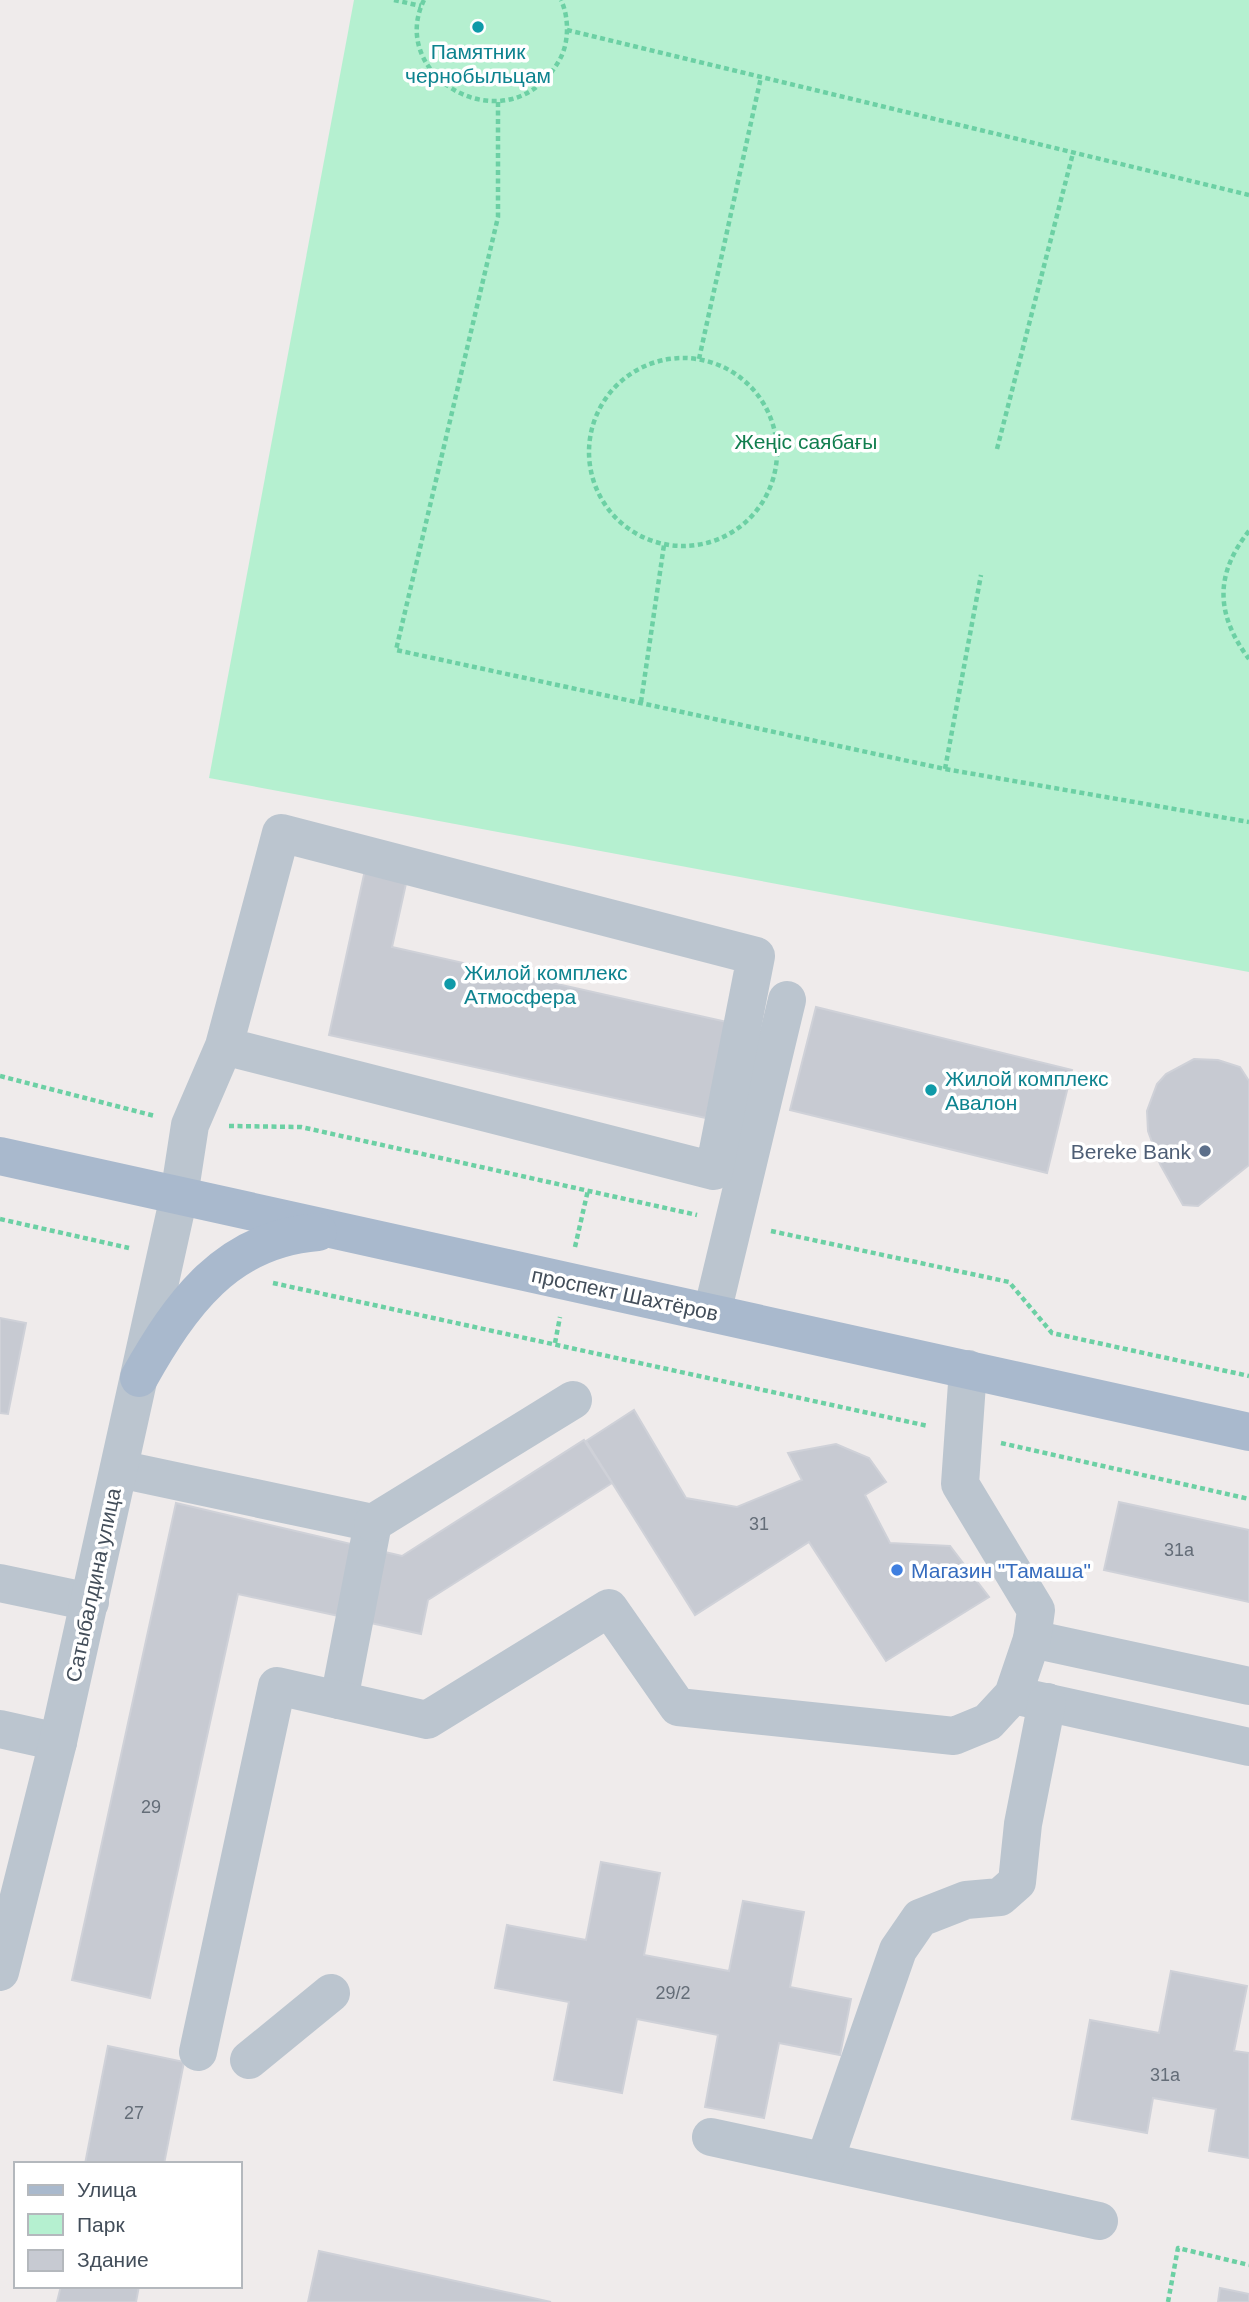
<svg xmlns="http://www.w3.org/2000/svg" width="1249" height="2302" font-family="Helvetica,sans-serif">
	<style>
		.green { fill: #b5f0d0 }
		.building { fill: #c7cad2; stroke: #cfd1d8; stroke-width: 2 }
		.lines { fill: none; stroke-linecap: round; stroke-linejoin: round }
		.path { stroke: #6cd0a4; stroke-width: 4.5; stroke-dasharray: 5 3.5; stroke-linecap: butt }
		.minor { stroke: #bbc5cf; stroke-width: 38 }
		.major { stroke: #a9b9cd; stroke-width: 38 }
		.culture-dot { fill: #0f9aa8; stroke: #fff; stroke-width: 2.5 }
		.service-dot { fill: #5c6f8a; stroke: #fff; stroke-width: 2.5 }
		.shop-dot { fill: #3f7fe0; stroke: #fff; stroke-width: 2.5 }
		.labels { text-anchor: middle; dominant-baseline: central; stroke-width: 7; stroke-linejoin: round; paint-order: stroke }
		.number-label { font-size: 18px; fill: #646d78 }
		.culture-label { font-size: 21px; fill: #0d838f; stroke: #fff; text-anchor: start }
		.park-label { font-size: 21px; fill: #117e4e; stroke: #fff }
		.service-label { font-size: 21px; fill: #4e5e75; stroke: #fff; text-anchor: end }
		.street-label { font-size: 21px; fill: #434e5a; stroke: #fff }
		.shop-label { font-size: 21px; fill: #366cbe; stroke: #fff; text-anchor: start }
	</style>
	<rect width="100%" height="100%" fill="#efebeb"/>
	<path class="green" d="M354,0H1249V972L209,778Z"/>
	<g class="building">
		<path d="M365,870L407,879L392,947L727,1022L706,1118L329,1035Z"/>
		<path d="M816,1007L1072,1070L1047,1173L790,1110Z"/>
		<path d="M1194,1059L1218,1060L1240,1067L1249,1081V1165L1198,1206L1183,1205L1160,1164L1148,1131L1147,1111L1157,1084L1166,1074Z"/>
		<path d="M0,1318L26,1323L8,1414L0,1413Z"/>
		<path d="M634,1410L686,1498L737,1507L802,1480L788,1453L836,1444L869,1458L886,1482L865,1495L890,1543L950,1546L989,1597L886,1661L809,1542L695,1615L586,1441Z"/>
		<path d="M584,1440L612,1483L428,1600L421,1634L238,1594L150,1998L72,1980L176,1503L402,1556Z"/>
		<path d="M1119,1502L1249,1530V1602L1104,1570Z"/>
		<path d="M601,1862L660,1873L644,1955L729,1971L743,1901L804,1912L790,1987L851,1999L840,2055L779,2043L764,2118L705,2107L718,2035L637,2019L622,2093L554,2080L569,2002L495,1988L507,1925L586,1940Z"/>
		<path d="M1171,1971L1247,1986L1234,2051L1249,2053V2158L1209,2151L1216,2109L1153,2098L1147,2133L1072,2119L1090,2020L1159,2033Z"/>
		<path d="M108,2046L184,2062L164,2164H85Z"/>
		<path d="M319,2251L551,2302H308Z"/>
		<path d="M61,2286H139L136,2302H57Z"/>
		<path d="M1220,2288L1249,2294V2302H1218Z"/>
	</g>
	<g class="lines">
		<g class="path">
			<path d="M394,0L421,6"/>
			<path d="M424,0C385,79 513,150 561,57C569,41 569,17 561,0"/>
			<path d="M567,30L1249,195"/>
			<path d="M498,102V217L396,650L945,769L1249,822"/>
			<circle cx="683" cy="452" r="94"/>
			<path d="M699,359L761,77"/>
			<path d="M997,449L1073,153"/>
			<path d="M1249,531C1214,575 1216,615 1249,659"/>
			<path d="M641,702L664,545"/>
			<path d="M945,769L981,575"/>
			<path d="M0,1076L155,1116"/>
			<path d="M229,1126L301,1127L697,1215"/>
			<path d="M0,1219L129,1248"/>
			<path d="M771,1231L1009,1282L1052,1333L1249,1376"/>
			<path d="M575,1247L588,1190"/>
			<path d="M273,1283L928,1426"/>
			<path d="M555,1343L560,1317"/>
			<path d="M1001,1443L1249,1499"/>
			<path d="M1168,2302L1178,2248L1249,2265"/>
		</g>
		<g class="minor">
			<path d="M712,1313L787,1000"/>
			<path d="M119,1469L373,1523L339,1700"/>
			<path d="M373,1523L573,1400"/>
			<path d="M0,1583L90,1602"/>
			<path d="M1032,1639L1249,1686"/>
			<path d="M1022,1697L1249,1747"/>
			<path d="M0,1729L58,1742"/>
			<path d="M0,1972L58,1742L179,1196L190,1125L224,1046L281,833L756,956L714,1171L224,1046"/>
			<path d="M198,2052L277,1686L427,1720L609,1608L678,1707L954,1736L988,1722L1013,1695L1032,1639L1036,1610L960,1484L968,1369"/>
			<path d="M249,2060L331,1993"/>
			<path d="M711,2137L1099,2221"/>
			<path d="M825,2160L898,1950L920,1918L966,1900L1000,1897L1017,1882L1023,1824L1047,1702"/>
		</g>
		<g class="major">
			<path d="M0,1156L1249,1432"/>
			<path d="M139,1378C181,1304 226,1239 318,1232"/>
		</g>
	</g>
	<g class="culture-dot">
		<circle cx="478" cy="27" r="7"/>
		<circle cx="450" cy="984" r="7"/>
		<circle cx="931" cy="1090" r="7"/>
	</g>
	<circle class="service-dot" cx="1205" cy="1151" r="7"/>
	<circle class="shop-dot" cx="897" cy="1570" r="7"/>
	<g class="labels">
		<g class="number-label">
			<text x="759" y="1524">31</text>
			<text x="1179" y="1550">31а</text>
			<text x="151" y="1807">29</text>
			<text x="673" y="1993">29/2</text>
			<text x="1165" y="2075">31а</text>
			<text x="134" y="2113">27</text>
		</g>
		<g class="culture-label">
			<text x="478" y="51" text-anchor="middle">Памятник<tspan x="478" dy="24">чернобыльцам</tspan></text>
			<text x="464" y="972">Жилой комплекс<tspan x="464" dy="24">Атмосфера</tspan></text>
			<text x="945" y="1078">Жилой комплекс<tspan x="945" dy="24">Авалон</tspan></text>
		</g>
		<g class="park-label">
			<text x="806" y="441">Жеңіс саябағы</text>
		</g>
		<g class="service-label">
			<text x="1191" y="1151">Bereke Bank</text>
		</g>
		<g class="street-label">
			<text transform="translate(625 1294) rotate(12)">проспект Шахтёров</text>
			<text transform="translate(93 1585) rotate(-78)">Сатыбалдина улица</text>
		</g>
		<g class="shop-label">
			<text x="911" y="1570">Магазин "Тамаша"</text>
		</g>
	</g>
	<rect x="14" y="2162" width="228" height="126" fill="#ffffff" stroke="#b4b8bd" stroke-width="2"/>
	<rect x="28" y="2185" width="35" height="10" fill="#a9b9cd" stroke="#b4b8bd" stroke-width="2"/>
	<text x="77" y="2197" font-size="21" fill="#434e5a">Улица</text>
	<rect x="28" y="2214" width="35" height="21" fill="#b5f0d0" stroke="#b4b8bd" stroke-width="2"/>
	<text x="77" y="2232" font-size="21" fill="#434e5a">Парк</text>
	<rect x="28" y="2250" width="35" height="21" fill="#c7cad2" stroke="#b4b8bd" stroke-width="2"/>
	<text x="77" y="2267" font-size="21" fill="#434e5a">Здание</text>
</svg>
